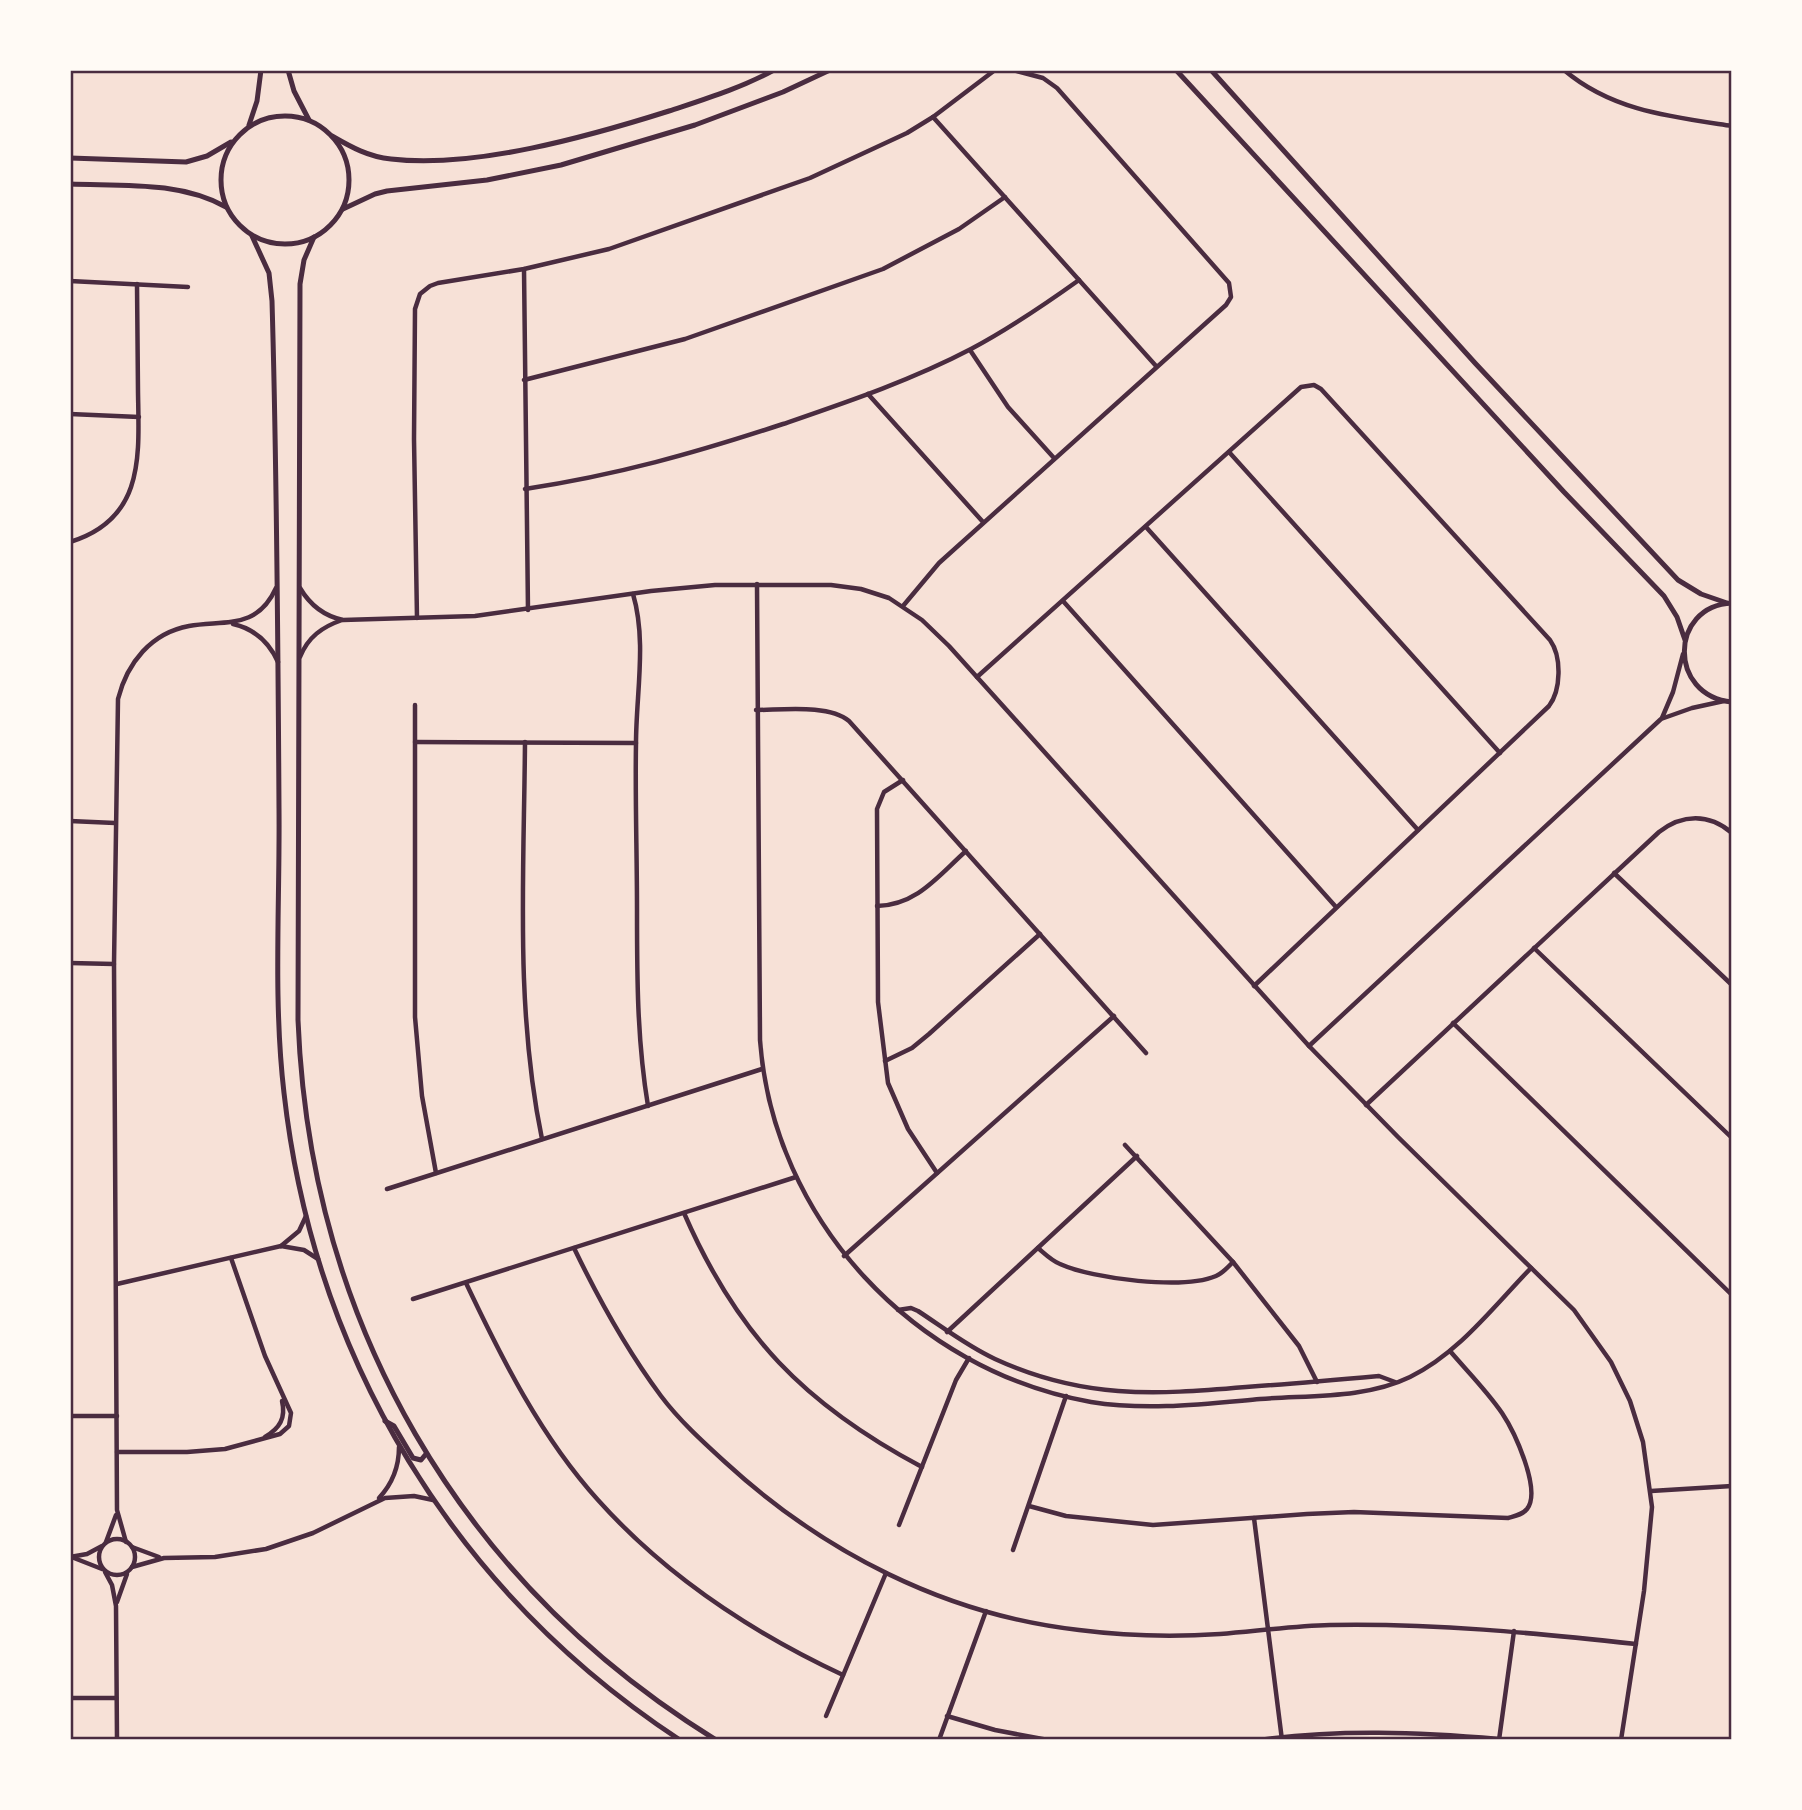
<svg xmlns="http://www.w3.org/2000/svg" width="1802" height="1810" font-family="Cabin,sans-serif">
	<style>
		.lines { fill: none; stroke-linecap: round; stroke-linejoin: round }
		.minor { stroke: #4a2c40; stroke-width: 4.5 }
		.tertiary { stroke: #4a2c40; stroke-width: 5 }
		.secondary { stroke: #4a2c40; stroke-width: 5 }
		.neatline { fill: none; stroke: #4a2c40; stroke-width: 2.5 }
	</style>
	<rect width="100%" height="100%" fill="#f7e1d7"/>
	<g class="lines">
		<g class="minor">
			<path d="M1564,70C1612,111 1672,117 1732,126"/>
			<path d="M933,117L1156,366"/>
			<path d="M524,269L528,610"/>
			<path d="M70,281L188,287"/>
			<path d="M970,350L1008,407L1054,458"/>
			<path d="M524,380L685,339L883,269L959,229L1005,197"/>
			<path d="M868,394L983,522"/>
			<path d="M70,414L139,417"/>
			<path d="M1229,452L1500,753"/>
			<path d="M525,489C617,475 695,453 783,424C847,402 912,380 971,349C1009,329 1044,305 1079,280"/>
			<path d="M1146,527L1418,830"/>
			<path d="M70,542C145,519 139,456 138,392C138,356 137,320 137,284"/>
			<path d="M757,584L760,1040C773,1220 915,1371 1091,1402C1147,1411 1204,1404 1260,1399C1309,1395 1365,1399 1410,1377C1459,1353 1494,1306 1531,1268"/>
			<path d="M300,588C310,605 324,616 343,620L475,616L651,591L715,585H831L861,589L889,598L922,620L949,646L1309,1046L1398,1137L1574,1310L1611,1362L1630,1401L1643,1442L1652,1507L1644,1591L1621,1740"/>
			<path d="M633,594C647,641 636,695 636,743C635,798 637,854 637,909C637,976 637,1040 648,1106"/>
			<path d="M1063,601L1336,907"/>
			<path d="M903,606L939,563L1226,305L1231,297L1229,283L1057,88L1043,78L1013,70"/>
			<path d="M417,618L414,439L415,309L420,294L430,286L438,283L524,269L609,249L810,178L907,133L933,117L995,70"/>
			<path d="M233,624C255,629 269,642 278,662"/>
			<path d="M300,657C308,637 322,627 342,620"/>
			<path d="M977,677L1301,387L1314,385L1321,389L1550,640C1562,657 1561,690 1549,706L1254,986"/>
			<path d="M415,705V1017L422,1096L436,1173"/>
			<path d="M756,710C782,710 829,704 849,721L1146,1053"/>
			<path d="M1662,718L1673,692L1683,654"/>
			<path d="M415,742L636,743"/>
			<path d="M525,742C524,875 515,1009 542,1139"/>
			<path d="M903,780L884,792L877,809L878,1002L888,1083L908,1129L937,1173"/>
			<path d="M70,821L115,823"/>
			<path d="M1614,873L1732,985"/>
			<path d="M877,906C917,905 938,876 966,851"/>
			<path d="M1534,948L1732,1138"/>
			<path d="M70,963L114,964"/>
			<path d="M1453,1023L1732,1295"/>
			<path d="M1309,1046L1661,719L1692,708L1724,701"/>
			<path d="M885,1061L912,1048L929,1034L1040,934"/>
			<path d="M1366,1105L1659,832C1682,814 1709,813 1732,833"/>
			<path d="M1125,1145L1233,1262L1299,1346L1317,1382"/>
			<path d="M387,1189L762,1069"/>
			<path d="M684,1213C737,1335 805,1405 922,1467"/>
			<path d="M281,1246L299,1231L306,1216"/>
			<path d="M574,1248C599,1300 626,1349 661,1396C679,1420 702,1441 725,1462C823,1552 945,1615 1079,1630C1126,1636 1173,1637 1220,1634C1257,1631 1293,1626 1330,1625C1433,1623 1534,1633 1636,1644"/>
			<path d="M1038,1248C1045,1254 1052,1261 1060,1264C1093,1279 1183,1290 1216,1276C1223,1273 1228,1267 1233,1262"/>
			<path d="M844,1256L1114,1016"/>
			<path d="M466,1283C502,1359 541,1437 598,1500C666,1576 751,1632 843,1675"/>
			<path d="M117,1284L281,1246L304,1250L318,1259"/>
			<path d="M413,1299L796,1177"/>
			<path d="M898,1310L911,1308L918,1311C944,1328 967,1346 995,1359C1082,1399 1153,1395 1246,1387C1290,1384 1335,1380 1379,1376L1395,1382"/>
			<path d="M947,1332L1137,1156"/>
			<path d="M70,1416H117"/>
			<path d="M265,1437C280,1428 286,1418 282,1401"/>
			<path d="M117,1452H187L225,1449L280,1434L289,1426L291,1413L265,1356L231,1258"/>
			<path d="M1651,1491L1732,1486"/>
			<path d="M379,1498C393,1483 399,1467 399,1447"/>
			<path d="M1029,1506L1066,1516L1153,1525L1307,1514L1354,1512L1508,1518C1515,1516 1522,1515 1527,1509C1542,1490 1514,1431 1502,1413C1487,1391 1467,1371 1450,1351"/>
			<path d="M1254,1518L1282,1740"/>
			<path d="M899,1525L956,1380L969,1358"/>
			<circle cx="117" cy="1557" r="18"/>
			<path d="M106,1542L116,1515"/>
			<path d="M126,1542L117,1510L114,964L118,699C127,663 151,633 189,626C225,620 257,630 276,588"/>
			<path d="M132,1547L159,1557"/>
			<path d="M1013,1550L1066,1396"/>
			<path d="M70,1557L87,1554L102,1546"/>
			<path d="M74,1558L102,1569"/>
			<path d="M132,1567L164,1558L215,1557L266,1549L313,1533L385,1498L414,1496L433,1500"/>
			<path d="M105,1572L112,1585L116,1606L117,1740"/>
			<path d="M117,1602L127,1574"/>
			<path d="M70,1698H116"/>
			<path d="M826,1716L886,1573"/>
			<path d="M947,1716L995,1730L1048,1740"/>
			<path d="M939,1740L986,1611"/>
			<path d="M1258,1740C1338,1729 1419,1732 1499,1739"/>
			<path d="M1499,1740L1514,1631"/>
		</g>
		<g class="tertiary">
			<path d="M288,70L294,91L309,120"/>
			<circle cx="285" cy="180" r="64"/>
			<path d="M249,125L257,101L261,70"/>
			<path d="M332,136C351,147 369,157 391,159C474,169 590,136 669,111C705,99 741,88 774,70"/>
			<path d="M70,158L186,162L207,156L231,142"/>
			<path d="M70,184C122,186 179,181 226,207"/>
			<path d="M343,209L375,194L387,191L487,180L561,165L695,125L783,92L830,70"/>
			<path d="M252,236L269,273L272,301C277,470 278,639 279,808C280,902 273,999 284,1093C314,1360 455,1592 680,1740"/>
			<path d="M314,237L304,260L300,284L298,1020C310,1322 459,1581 716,1740"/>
			<path d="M385,1421L394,1426L413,1458L421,1460L426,1454"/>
		</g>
		<g class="secondary">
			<path d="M1176,70L1564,492L1664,596L1677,617L1685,640"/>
			<path d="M1211,70L1475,363L1678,580L1701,594L1727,603"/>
			<path d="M1732,603C1669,606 1668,696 1732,702"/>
		</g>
	</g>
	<rect width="1802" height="1810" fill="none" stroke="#fffaf5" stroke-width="144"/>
	<rect x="72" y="72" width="1658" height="1666" class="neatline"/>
</svg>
